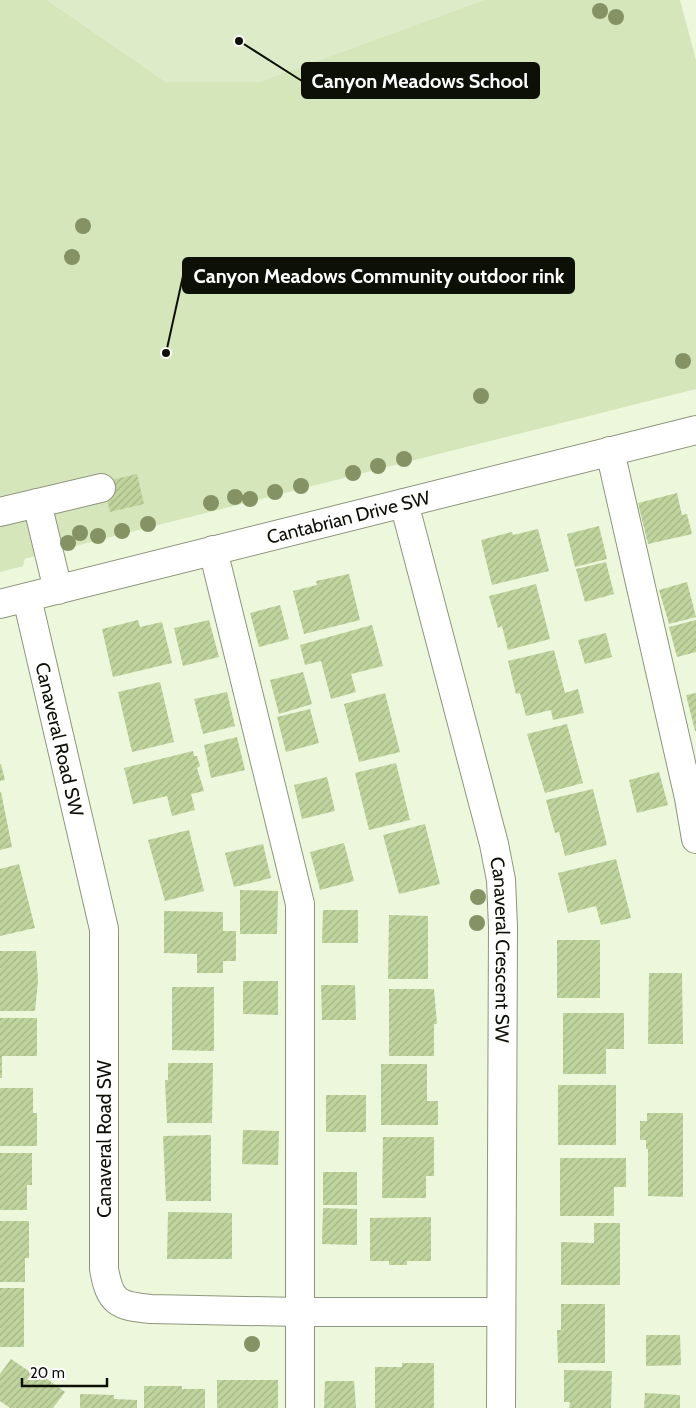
<svg xmlns="http://www.w3.org/2000/svg" width="696" height="1408" font-family="Cabin,sans-serif">
	<style>
		.built { fill: #deebc9 }
		.grass { fill: url(#grass-tufts) }
		.green { fill: #d6e6bb }
		.building { fill: url(#building-hatch) }
		.lines { fill: none; stroke-linecap: round; stroke-linejoin: round }
		.minor-casing { stroke: #8d967d; stroke-width: 30 }
		.minor { stroke: #fff; stroke-width: 28 }
		.tree { fill: #859364 }
		.labels { text-anchor: middle; dominant-baseline: central; stroke-width: 4; stroke-linejoin: round; paint-order: stroke }
		.street-label { font-size: 19px; fill: #0d1007; stroke: #fff }
		.leader { fill: none; stroke: #0d1007; stroke-width: 2 }
		.callout-dot { fill: #0d1007; stroke: #fff; stroke-width: 2 }
		.callout { fill: #0d1007; stroke: #0d1007; stroke-width: 2 }
		.callout-label { font-size: 20px; text-anchor: middle; font-weight: bold; fill: #fff }
	</style>
	<defs>
		<pattern id="grass-tufts" width="24" height="20" patternUnits="userSpaceOnUse" patternTransform="scale(1.25)"><rect width="24" height="20" fill="#d6e6bb"/><path d="M3 7l-1-3M5 7V3M7 7l1-3M15 17l-1-3M17 17v-4M19 17l1-3" fill="none" stroke="#b6c49f"/></pattern>
		<pattern id="building-hatch" width="6" height="6" patternUnits="userSpaceOnUse" patternTransform="scale(1.25)"><rect width="6" height="6" fill="#c0d49d"/><path d="M-1 1l2-2M0 6l6-6M5 7l2-2" fill="none" stroke="#a4b586"/></pattern>
	</defs>
	<rect width="100%" height="100%" fill="#ecf7dc"/>
	<path class="built" d="M47,0H484L259,82H166Z"/>
	<path class="grass" d="M0,539L26,554L23,566L0,572Z"/>
	<path class="green" d="M0,0H47L166,82H259L484,0H680L696,60V389L0,565Z"/>
	<g class="building">
		<path d="M137,474L144,504L110,512L103,482Z"/>
		<path d="M677,493L682,515L687,514L692,534L648,544L638,503Z"/>
		<path d="M599,526L607,559L575,567L567,534Z"/>
		<path d="M538,529L549,571L492,585L481,540L512,532L513,535Z"/>
		<path d="M606,562L614,594L585,602L576,569Z"/>
		<path d="M349,574L360,620L304,634L293,591L317,585L316,581Z"/>
		<path d="M687,582L696,617L669,624L659,590Z"/>
		<path d="M536,584L550,639L508,650L502,626L498,628L489,596Z"/>
		<path d="M280,605L289,639L259,647L250,613Z"/>
		<path d="M138,620L140,627L162,622L172,663L113,677L102,629Z"/>
		<path d="M209,620L219,657L183,666L174,628Z"/>
		<path d="M696,620V652L677,657L669,627Z"/>
		<path d="M372,625L383,666L351,674L356,692L331,699L321,661L305,665L300,645Z"/>
		<path d="M606,633L612,657L585,664L578,640Z"/>
		<path d="M554,650L565,693L578,689L584,713L553,720L551,710L526,716L520,693L516,694L508,661Z"/>
		<path d="M303,672L312,704L279,714L270,680Z"/>
		<path d="M160,682L174,742L132,752L118,692Z"/>
		<path d="M227,692L235,726L203,734L194,699Z"/>
		<path d="M385,693L400,752L359,762L344,704Z"/>
		<path d="M696,693V731H695L686,695Z"/>
		<path d="M310,709L319,743L286,752L277,717Z"/>
		<path d="M567,724L583,783L545,793L527,734Z"/>
		<path d="M237,737L245,770L211,778L204,745Z"/>
		<path d="M193,751L194,756H197L200,766L197,768L204,791L191,794L195,810L172,816L167,796L133,804L124,768Z"/>
		<path d="M396,763L410,820L369,830L355,773Z"/>
		<path d="M1,764L5,780L0,781V765Z"/>
		<path d="M659,772L668,805L637,813L629,780Z"/>
		<path d="M327,777L335,811L302,819L294,785Z"/>
		<path d="M593,789L607,845L565,856L559,832L555,833L546,800Z"/>
		<path d="M1,792L12,847L0,850V792Z"/>
		<path d="M425,824L440,884L399,894L383,835Z"/>
		<path d="M189,830L204,891L165,901L148,840Z"/>
		<path d="M344,843L354,881L320,890L310,852Z"/>
		<path d="M263,844L271,878L234,887L225,853Z"/>
		<path d="M616,859L631,918L601,925L596,906L568,913L558,873Z"/>
		<path d="M19,864L35,928L0,936V869Z"/>
		<path d="M240,890L278,891L277,934H240Z"/>
		<path d="M323,910H358V943H322Z"/>
		<path d="M164,911L223,912V931H236V961H223V973H197V954L164,953Z"/>
		<path d="M389,915L428,916V979H388Z"/>
		<rect x="557" y="940" width="43" height="58"/>
		<path d="M0,951H36L38,981L35,1011H0Z"/>
		<path d="M649,973H682L683,1044H648Z"/>
		<path d="M243,981H278V1015L243,1014Z"/>
		<path d="M321,985H355L356,1020H322Z"/>
		<path d="M172,987H214V1051L172,1050Z"/>
		<path d="M389,989H434L437,1024H434V1056H389Z"/>
		<path d="M563,1013H624V1049H606V1074H563Z"/>
		<path d="M0,1018H37V1056H2V1078H0Z"/>
		<path d="M168,1063H213L212,1123H167L165,1080H168Z"/>
		<path d="M381,1064H427V1101H438V1125H381Z"/>
		<rect x="558" y="1085" width="58" height="60"/>
		<path d="M0,1088H33V1113H37V1146H0Z"/>
		<rect x="326" y="1095" width="40" height="37"/>
		<path d="M647,1113H683V1197L648,1196V1149H646V1140H640V1121H647Z"/>
		<path d="M243,1130L279,1131L278,1165L242,1164Z"/>
		<path d="M211,1135V1201H166L163,1136Z"/>
		<path d="M383,1137H434V1176H426V1198H382Z"/>
		<path d="M0,1153H32V1185H27V1210H0Z"/>
		<path d="M560,1158H626V1187H614V1216H560Z"/>
		<rect x="323" y="1172" width="34" height="33"/>
		<path d="M323,1208L357,1209V1245L322,1244Z"/>
		<path d="M168,1212L232,1213V1259H167Z"/>
		<path d="M431,1217V1261H407V1265H389V1261H370V1218Z"/>
		<path d="M0,1221H29V1258H25V1282H0Z"/>
		<path d="M594,1223H620V1285H561V1242L594,1243Z"/>
		<rect x="0" y="1288" width="24" height="59"/>
		<path d="M561,1304H605V1363H558L557,1330H561Z"/>
		<path d="M646,1335H680L681,1365L646,1366Z"/>
		<path d="M11,1359L33,1374L35,1370L65,1392L53,1408H10L0,1401V1374Z"/>
		<path d="M402,1363H434V1408H375V1367H402Z"/>
		<path d="M564,1370L612,1371L611,1408H569L570,1402H564Z"/>
		<rect x="217" y="1380" width="61" height="28"/>
		<path d="M325,1381H354L356,1408H324Z"/>
		<path d="M144,1386H182V1389H205V1408H144Z"/>
		<path d="M645,1393L680,1395V1408H644Z"/>
		<path d="M80,1394L114,1395V1399L137,1400V1408H80Z"/>
	</g>
	<g class="lines">
		<defs>
			<g id="minor">
				<path d="M610,451L689,798L696,839"/>
				<path d="M37,503L58,590"/>
				<path id="s1" d="M404,503L494,844L501,880L503,927L501,1408"/>
				<path d="M0,512L101,488"/>
				<path d="M213,550L300,904V1408"/>
				<path id="s2" d="M27,598L104,929V1269C110,1303 118,1306 151,1309L299,1312H500"/>
				<path id="s3" d="M0,604L696,430"/>
			</g>
		</defs>
		<use href="#minor" class="minor-casing"/>
		<use href="#minor" class="minor"/>
	</g>
	<g class="tree">
		<circle cx="600" cy="11" r="8"/>
		<circle cx="616" cy="17" r="8"/>
		<circle cx="83" cy="226" r="8"/>
		<circle cx="72" cy="257" r="8"/>
		<circle cx="683" cy="361" r="8"/>
		<circle cx="481" cy="396" r="8"/>
		<circle cx="404" cy="459" r="8"/>
		<circle cx="378" cy="466" r="8"/>
		<circle cx="353" cy="473" r="8"/>
		<circle cx="301" cy="486" r="8"/>
		<circle cx="275" cy="492" r="8"/>
		<circle cx="235" cy="497" r="8"/>
		<circle cx="250" cy="499" r="8"/>
		<circle cx="211" cy="503" r="8"/>
		<circle cx="148" cy="524" r="8"/>
		<circle cx="122" cy="531" r="8"/>
		<circle cx="80" cy="533" r="8"/>
		<circle cx="98" cy="536" r="8"/>
		<circle cx="68" cy="543" r="8"/>
		<circle cx="478" cy="897" r="8"/>
		<circle cx="477" cy="923" r="8"/>
		<circle cx="252" cy="1344" r="8"/>
	</g>
	<g class="labels">
		<g class="street-label">
			<text stroke="none"><textPath href="#s3" startOffset="359">Cantabrian Drive SW</textPath></text>
			<text stroke="none"><textPath href="#s2" startOffset="145">Canaveral Road SW</textPath></text>
			<text stroke="none"><textPath href="#s1" startOffset="459">Canaveral Crescent SW</textPath></text>
			<text transform="translate(104 1139) rotate(-90)">Canaveral Road SW</text>
		</g>
	</g>
	<path class="leader" d="M239 41L302 81M166 353L183 276"/>
	<g class="callout-dot">
		<circle cx="239" cy="41" r="5"/>
		<circle cx="166" cy="353" r="5"/>
	</g>
	<g class="callout">
		<rect x="302" y="63" width="237" height="35" rx="5"/>
		<rect x="183" y="258" width="391" height="35" rx="5"/>
	</g>
	<g class="callout-label">
		<text x="420" y="88">Canyon Meadows School</text>
		<text x="379" y="283">Canyon Meadows Community outdoor rink</text>
	</g>
	<path d="M22 1378v8h85v-8" fill="none" stroke="#0d1007" stroke-width="2.5"/>
	<text x="30" y="1378" font-size="15" fill="#0d1007" stroke="#ffffff" stroke-width="4" paint-order="stroke">20 m</text>
</svg>
